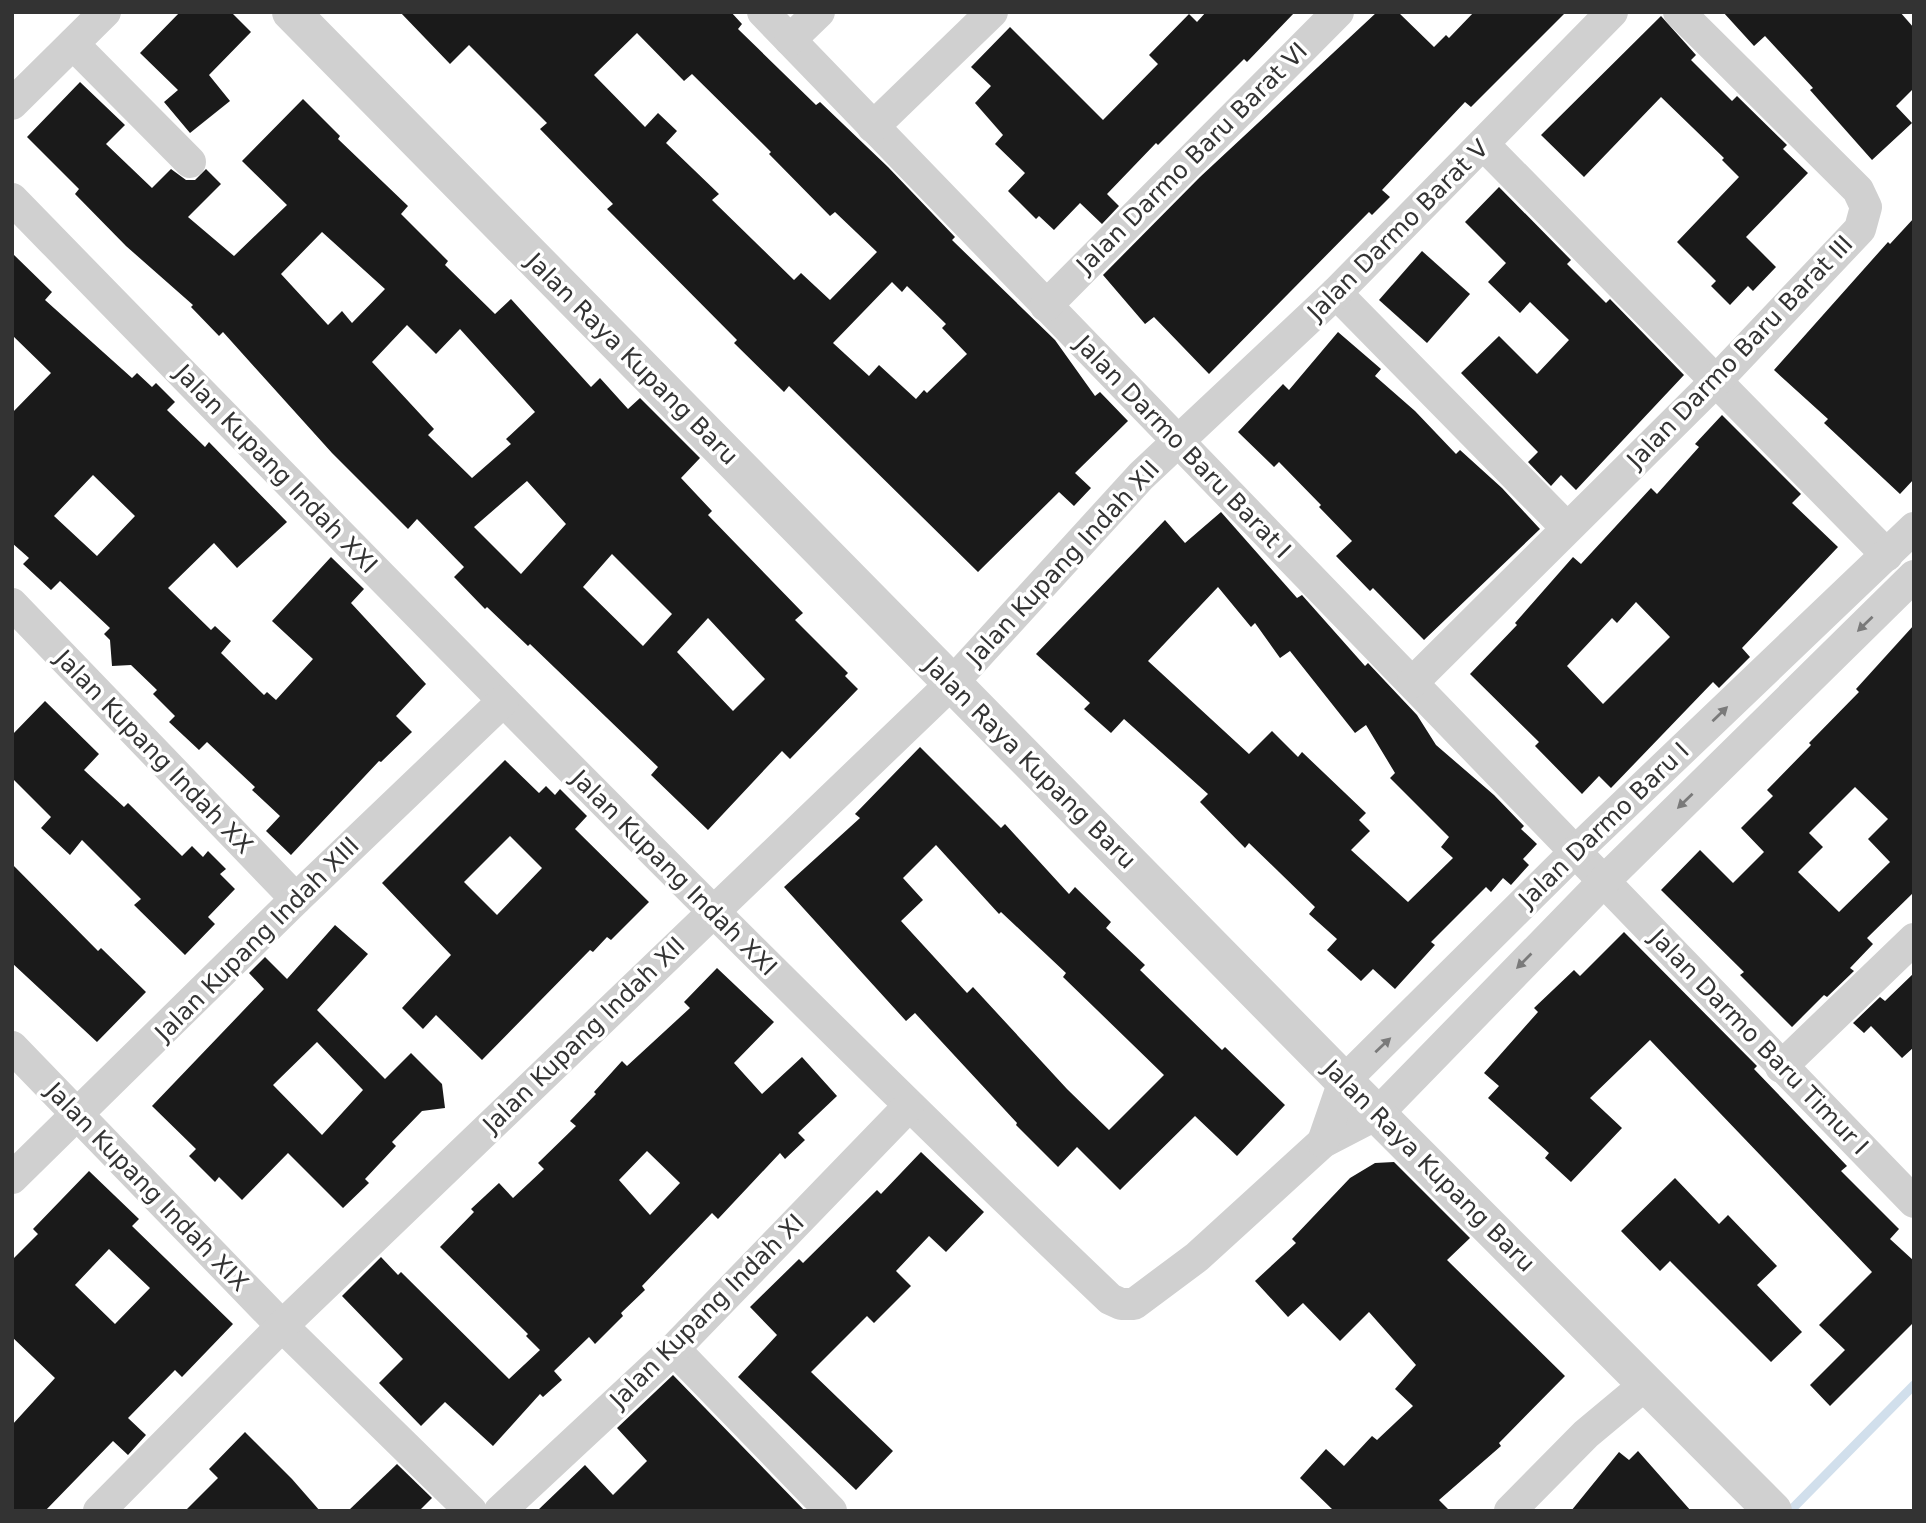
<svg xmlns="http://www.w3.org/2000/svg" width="1926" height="1523" font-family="'DejaVu Sans',sans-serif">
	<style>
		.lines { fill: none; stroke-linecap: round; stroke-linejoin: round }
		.stream { stroke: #d1dfec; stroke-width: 9 }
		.building { fill: #1a1a1a; fill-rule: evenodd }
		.minor { stroke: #d0d0d0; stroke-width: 32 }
		.tertiary { stroke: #d0d0d0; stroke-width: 38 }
		.oneway { fill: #7a7a7a }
		.labels { text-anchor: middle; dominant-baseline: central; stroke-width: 7; stroke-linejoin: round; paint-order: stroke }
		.street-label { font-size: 24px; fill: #333; stroke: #fff }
	</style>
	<rect width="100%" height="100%" fill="#fff"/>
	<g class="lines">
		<path class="stream" d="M1790,1511L1914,1385"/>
	</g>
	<g class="building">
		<path d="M180,12H231L251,32L209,75L230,101L190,133L164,102L178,90L140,53Z"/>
		<path d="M400,12H731L742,24L738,29L816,105L820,102L888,167L955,237L952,240L1055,340L1095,396L1100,392L1128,421L1075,473L1091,488L1074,506L1059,492L978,572L789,386L784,392L734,343L737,340L607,209L613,204L540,129L547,123L469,45L450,64ZM637,33L684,81L692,74L771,152L769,154L830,216L835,212L877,252L830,300L801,273L794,280L712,200L719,194L666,143L677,131L658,113L645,127L594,75ZM892,282L902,292L907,286L946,324L942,328L967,354L927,393L924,390L916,399L879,365L869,376L833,343Z"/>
		<path d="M1206,12H1295L1247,62L1244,59L1158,145L1156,143L1107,194L1119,206L1102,224L1080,203L1054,230L1039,216L1036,219L1008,191L1025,173L995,144L1003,135L975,103L991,86L971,67L1010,27L1103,120L1158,64L1149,55L1189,14L1197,22Z"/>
		<path d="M1377,12H1398L1434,47L1446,35L1449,38L1474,12H1566L1471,107L1465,102L1382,190L1390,197L1372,215L1369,212L1209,374L1154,317L1145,324L1103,275L1200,177Z"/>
		<path d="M1723,12H1900L1914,28V88L1896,106L1912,123L1872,160L1810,90L1813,88L1765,36L1754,46Z"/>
		<path d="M1661,16L1696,55L1691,60L1732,101L1737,96L1787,145L1783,149L1808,173L1746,237L1776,267L1753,291L1748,286L1730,305L1711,286L1716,281L1677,242L1739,177L1722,160L1724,158L1661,97L1584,177L1541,135Z"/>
		<path d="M80,82L125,125L106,144L152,188L171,169L186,180H195L206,169L221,184L188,217L234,256L287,205L242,161L303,99L340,136L338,139L408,206L401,214L448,261L445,265L495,314L511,299L591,387L600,378L628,409L640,398L700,458L681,478L712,511L708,515L803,613L795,620L848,673L845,676L858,689L790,759L782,751L708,830L651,775L658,767L530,644L528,646L487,607L485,609L454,577L464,567L417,519L408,529L332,453L223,332L219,336L191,307L193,305L126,246L75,194L79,189L27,137ZM322,232L385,289L352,323L342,311L328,325L281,274ZM407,325L436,354L460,329L535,412L506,439L511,444L472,478L428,435L434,429L372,362ZM527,481L566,524L521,574L474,527ZM612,554L672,614L643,646L583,587ZM708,618L765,679L733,711L677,652Z"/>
		<path d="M1499,187L1571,260L1567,264L1606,303L1610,299L1684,375L1576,490L1561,475L1551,486L1528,462L1538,452L1461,373L1499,336L1537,374L1569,340L1530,302L1520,313L1488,282L1506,263L1465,222Z"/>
		<path d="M1914,218V479L1900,494L1824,423L1828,419L1774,370L1888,242L1890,244Z"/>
		<path d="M1422,251L1470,294L1427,343L1379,300Z"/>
		<path d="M12,253L52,292L45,300L132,378L137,373L152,387L156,383L175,402L167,410L205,447L209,442L287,522L237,568L214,543L168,588L211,630L215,626L231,641L221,653L264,695L267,692L276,700L313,659L272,621L331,557L364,589L351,603L426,684L396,716L412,732L381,762L379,761L291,855L266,831L280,816L252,790L255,787L207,742L199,750L169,722L175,716L153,694L157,690L131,665L112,666L110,640L104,634L110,628L60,581L51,590L23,564L29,558L12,543V413L51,373L12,335ZM93,475L135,516L97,556L54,516Z"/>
		<path d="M1338,332L1381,369L1375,376L1415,411L1456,454L1460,450L1502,488L1540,529L1424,640L1373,588L1370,591L1336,556L1352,541L1319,507L1321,505L1279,462L1274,467L1238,432L1283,384L1289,390Z"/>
		<path d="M1722,415L1801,494L1792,503L1838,547L1742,648L1750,657L1719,688L1713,682L1611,788L1599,776L1582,794L1535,746L1539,742L1470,674L1517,625L1515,623L1573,557L1581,564L1651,488L1657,494L1699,447L1695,444ZM1636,602L1670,637L1603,704L1567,666L1612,618L1617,623Z"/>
		<path d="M1221,512L1297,598L1302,595L1365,666L1368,663L1417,715L1436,745L1494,795L1524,826L1521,829L1537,844L1523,859L1529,865L1511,885L1503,878L1491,892L1486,887L1431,942L1435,945L1395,989L1373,969L1361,981L1327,950L1337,939L1309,914L1315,907L1249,843L1245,848L1200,802L1208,794L1124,719L1111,733L1084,709L1090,703L1036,654L1165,520L1185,543ZM1218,587L1251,627L1255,623L1280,658L1290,651L1355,733L1366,725L1395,773L1390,778L1449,837L1441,847L1453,858L1408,902L1351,850L1370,831L1359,820L1366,813L1302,752L1298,757L1272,731L1249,754L1148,661Z"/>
		<path d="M1914,625V892L1867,938L1873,944L1850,968L1854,971L1827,997L1824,995L1792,1027L1740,975L1744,972L1661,890L1700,850L1733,883L1764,852L1741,828L1773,796L1767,790L1811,745L1809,743L1859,692L1856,689ZM1855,787L1888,819L1868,839L1890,862L1839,912L1798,872L1823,847L1809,833Z"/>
		<path d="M45,701L99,754L84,770L124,807L128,803L182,856L192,846L203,857L208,851L226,869L220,874L235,889L208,917L215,924L185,955L134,905L141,899L82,840L70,855L41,828L51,817L12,778V735Z"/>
		<path d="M920,747L1001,828L1005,824L1069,894L1075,887L1111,922L1106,928L1145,965L1140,970L1222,1050L1225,1047L1285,1105L1237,1156L1195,1116L1120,1190L1077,1147L1058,1167L1016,1125L1017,1123L915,1013L906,1021L784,887L860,818L855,814ZM936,845L999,914L1001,912L1066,973L1063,977L1164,1075L1109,1130L1067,1089L973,987L967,993L901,921L923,900L903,878Z"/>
		<path d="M505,760L539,793L546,786L555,795L560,789L587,816L575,829L649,902L611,940L607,937L593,952L590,950L482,1060L436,1015L423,1029L402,1008L451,955L382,883ZM510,836L542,868L497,915L464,882Z"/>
		<path d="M12,864L98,951L101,948L146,992L97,1042L12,963Z"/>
		<path d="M335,925L368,954L317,1010L385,1079L411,1053L442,1084L445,1108L422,1111L392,1142L396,1146L365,1179L369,1183L343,1208L288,1153L242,1200L219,1177L215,1182L189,1156L196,1149L152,1106L264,989L249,973L265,957L287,979ZM317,1042L363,1090L322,1135L273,1085Z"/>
		<path d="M1624,932L1757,1066L1754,1069L1847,1166L1841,1171L1899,1229L1890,1239L1914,1261V1322L1830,1406L1810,1385L1845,1350L1819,1325L1872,1272L1650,1040L1590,1098L1622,1128L1571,1182L1545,1158L1549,1153L1488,1098L1499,1086L1484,1073L1538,1012L1534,1008L1574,970L1580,976Z"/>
		<path d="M717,968L774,1022L734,1063L762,1094L802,1057L837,1096L798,1133L805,1140L785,1159L780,1153L718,1219L712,1213L642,1286L645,1290L621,1313L623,1316L595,1344L589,1337L554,1371L562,1380L543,1397L540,1394L493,1446L445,1402L421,1426L379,1383L403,1359L342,1296L381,1257L398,1275L401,1272L509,1379L540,1350L526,1336L528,1334L440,1247L474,1212L471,1209L499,1183L513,1198L544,1169L538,1163L576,1126L570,1121L596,1094L594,1092L622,1061L627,1066L690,1008L684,1002ZM647,1151L680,1183L650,1215L619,1180Z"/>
		<path d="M1914,973V1047L1902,1058L1871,1026L1864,1033L1853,1023L1880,997L1885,1001Z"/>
		<path d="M921,1152L984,1212L946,1252L929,1236L896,1271L911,1286L874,1323L867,1316L811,1372L893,1451L856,1490L738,1377L777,1335L750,1307L799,1259L803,1263L877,1190L881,1194Z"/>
		<path d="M1394,1162L1470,1238L1447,1260L1565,1376L1499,1443L1501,1446L1439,1500L1450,1511H1334L1300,1478L1326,1449L1344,1466L1372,1436L1377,1440L1413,1406L1395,1389L1416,1365L1369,1312L1340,1341L1303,1303L1288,1317L1255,1281L1296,1243L1292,1239L1350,1178L1375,1163Z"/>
		<path d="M89,1171L139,1219L132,1226L233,1324L182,1377L175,1370L128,1418L146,1435L128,1455L113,1441L45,1511H12V1425L55,1378L12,1337V1260L38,1234L33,1229ZM109,1249L150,1288L115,1324L75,1285Z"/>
		<path d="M1675,1178L1719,1224L1728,1215L1777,1266L1757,1285L1802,1332L1771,1362L1670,1261L1660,1271L1621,1231Z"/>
		<path d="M673,1375L805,1511H537L585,1465L613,1495L647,1461L617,1428Z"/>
		<path d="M245,1432L292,1479L320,1511H185L218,1478L209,1469Z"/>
		<path d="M1638,1451L1691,1511H1571L1619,1452L1629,1460Z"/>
		<path d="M397,1464L432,1498L419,1511H348Z"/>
	</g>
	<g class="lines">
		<g class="minor">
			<path d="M763,12L1914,1202"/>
			<path d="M790,40L819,12"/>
			<path d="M73,44L190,162"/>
			<path d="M12,104L105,12"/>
			<path d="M873,127L992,12"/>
			<path d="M1484,145L1887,555"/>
			<path d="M12,199C374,570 735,941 1110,1299L1121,1304H1134L1197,1257L1323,1142L1377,1114L1603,882L1914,576"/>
			<path d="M1336,293L1566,527"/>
			<path d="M1046,306L1338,12"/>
			<path d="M12,604L296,899"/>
			<path d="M1413,682L1716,381L1860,229L1866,207L1858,190L1679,12"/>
			<path d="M12,1047L282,1326L471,1511"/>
			<path d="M1781,1067L1914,939"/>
			<path d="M1323,1142L1344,1081L1576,851L1914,528"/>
			<path d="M12,1178L296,899L503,701"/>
			<path d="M674,1349L831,1511"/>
			<path d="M99,1511L282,1326L952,683L1141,476L1336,293L1612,12"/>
			<path d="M500,1511L674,1349L908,1107"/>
			<path d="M1510,1511L1586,1434L1646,1384"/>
		</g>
		<path class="tertiary" d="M291,12L1344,1081L1773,1511"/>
	</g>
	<defs><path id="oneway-solid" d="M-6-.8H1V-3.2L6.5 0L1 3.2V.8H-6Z" transform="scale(1.75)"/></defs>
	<g class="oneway">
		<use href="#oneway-solid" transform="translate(1865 624) rotate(136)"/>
		<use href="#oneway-solid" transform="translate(1720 714) rotate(-44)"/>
		<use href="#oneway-solid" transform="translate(1685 801) rotate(136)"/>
		<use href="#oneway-solid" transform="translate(1524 961) rotate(135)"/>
		<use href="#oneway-solid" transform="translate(1383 1045) rotate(-43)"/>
	</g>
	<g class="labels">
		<g class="street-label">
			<text transform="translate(1192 158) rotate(-45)">Jalan Darmo Baru Barat VI</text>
			<text transform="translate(1398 230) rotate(-45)">Jalan Darmo Barat V</text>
			<text transform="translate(1740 352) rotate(-46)">Jalan Darmo Baru Barat III</text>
			<text transform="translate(632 359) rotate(45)">Jalan Raya Kupang Baru</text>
			<text transform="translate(1183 447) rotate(46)">Jalan Darmo Baru Barat I</text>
			<text transform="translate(276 469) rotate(46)">Jalan Kupang Indah XXI</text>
			<text transform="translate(1063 563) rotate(-47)">Jalan Kupang Indah XII</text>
			<text transform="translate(154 752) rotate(46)">Jalan Kupang Indah XX</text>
			<text transform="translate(1030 763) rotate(45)">Jalan Raya Kupang Baru</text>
			<text transform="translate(1604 825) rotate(-44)">Jalan Darmo Baru I</text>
			<text transform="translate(674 873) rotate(45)">Jalan Kupang Indah XXI</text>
			<text transform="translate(257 939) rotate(-45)">Jalan Kupang Indah XIII</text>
			<text transform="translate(584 1035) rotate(-44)">Jalan Kupang Indah XII</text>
			<text transform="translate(1759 1042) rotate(46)">Jalan Darmo Baru Timur I</text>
			<text transform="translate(1429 1166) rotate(45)">Jalan Raya Kupang Baru</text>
			<text transform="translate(147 1187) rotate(46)">Jalan Kupang Indah XIX</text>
			<text transform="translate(707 1311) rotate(-45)">Jalan Kupang Indah XI</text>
		</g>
	</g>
	<rect width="1926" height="1523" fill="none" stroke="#333333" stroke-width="28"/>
</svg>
